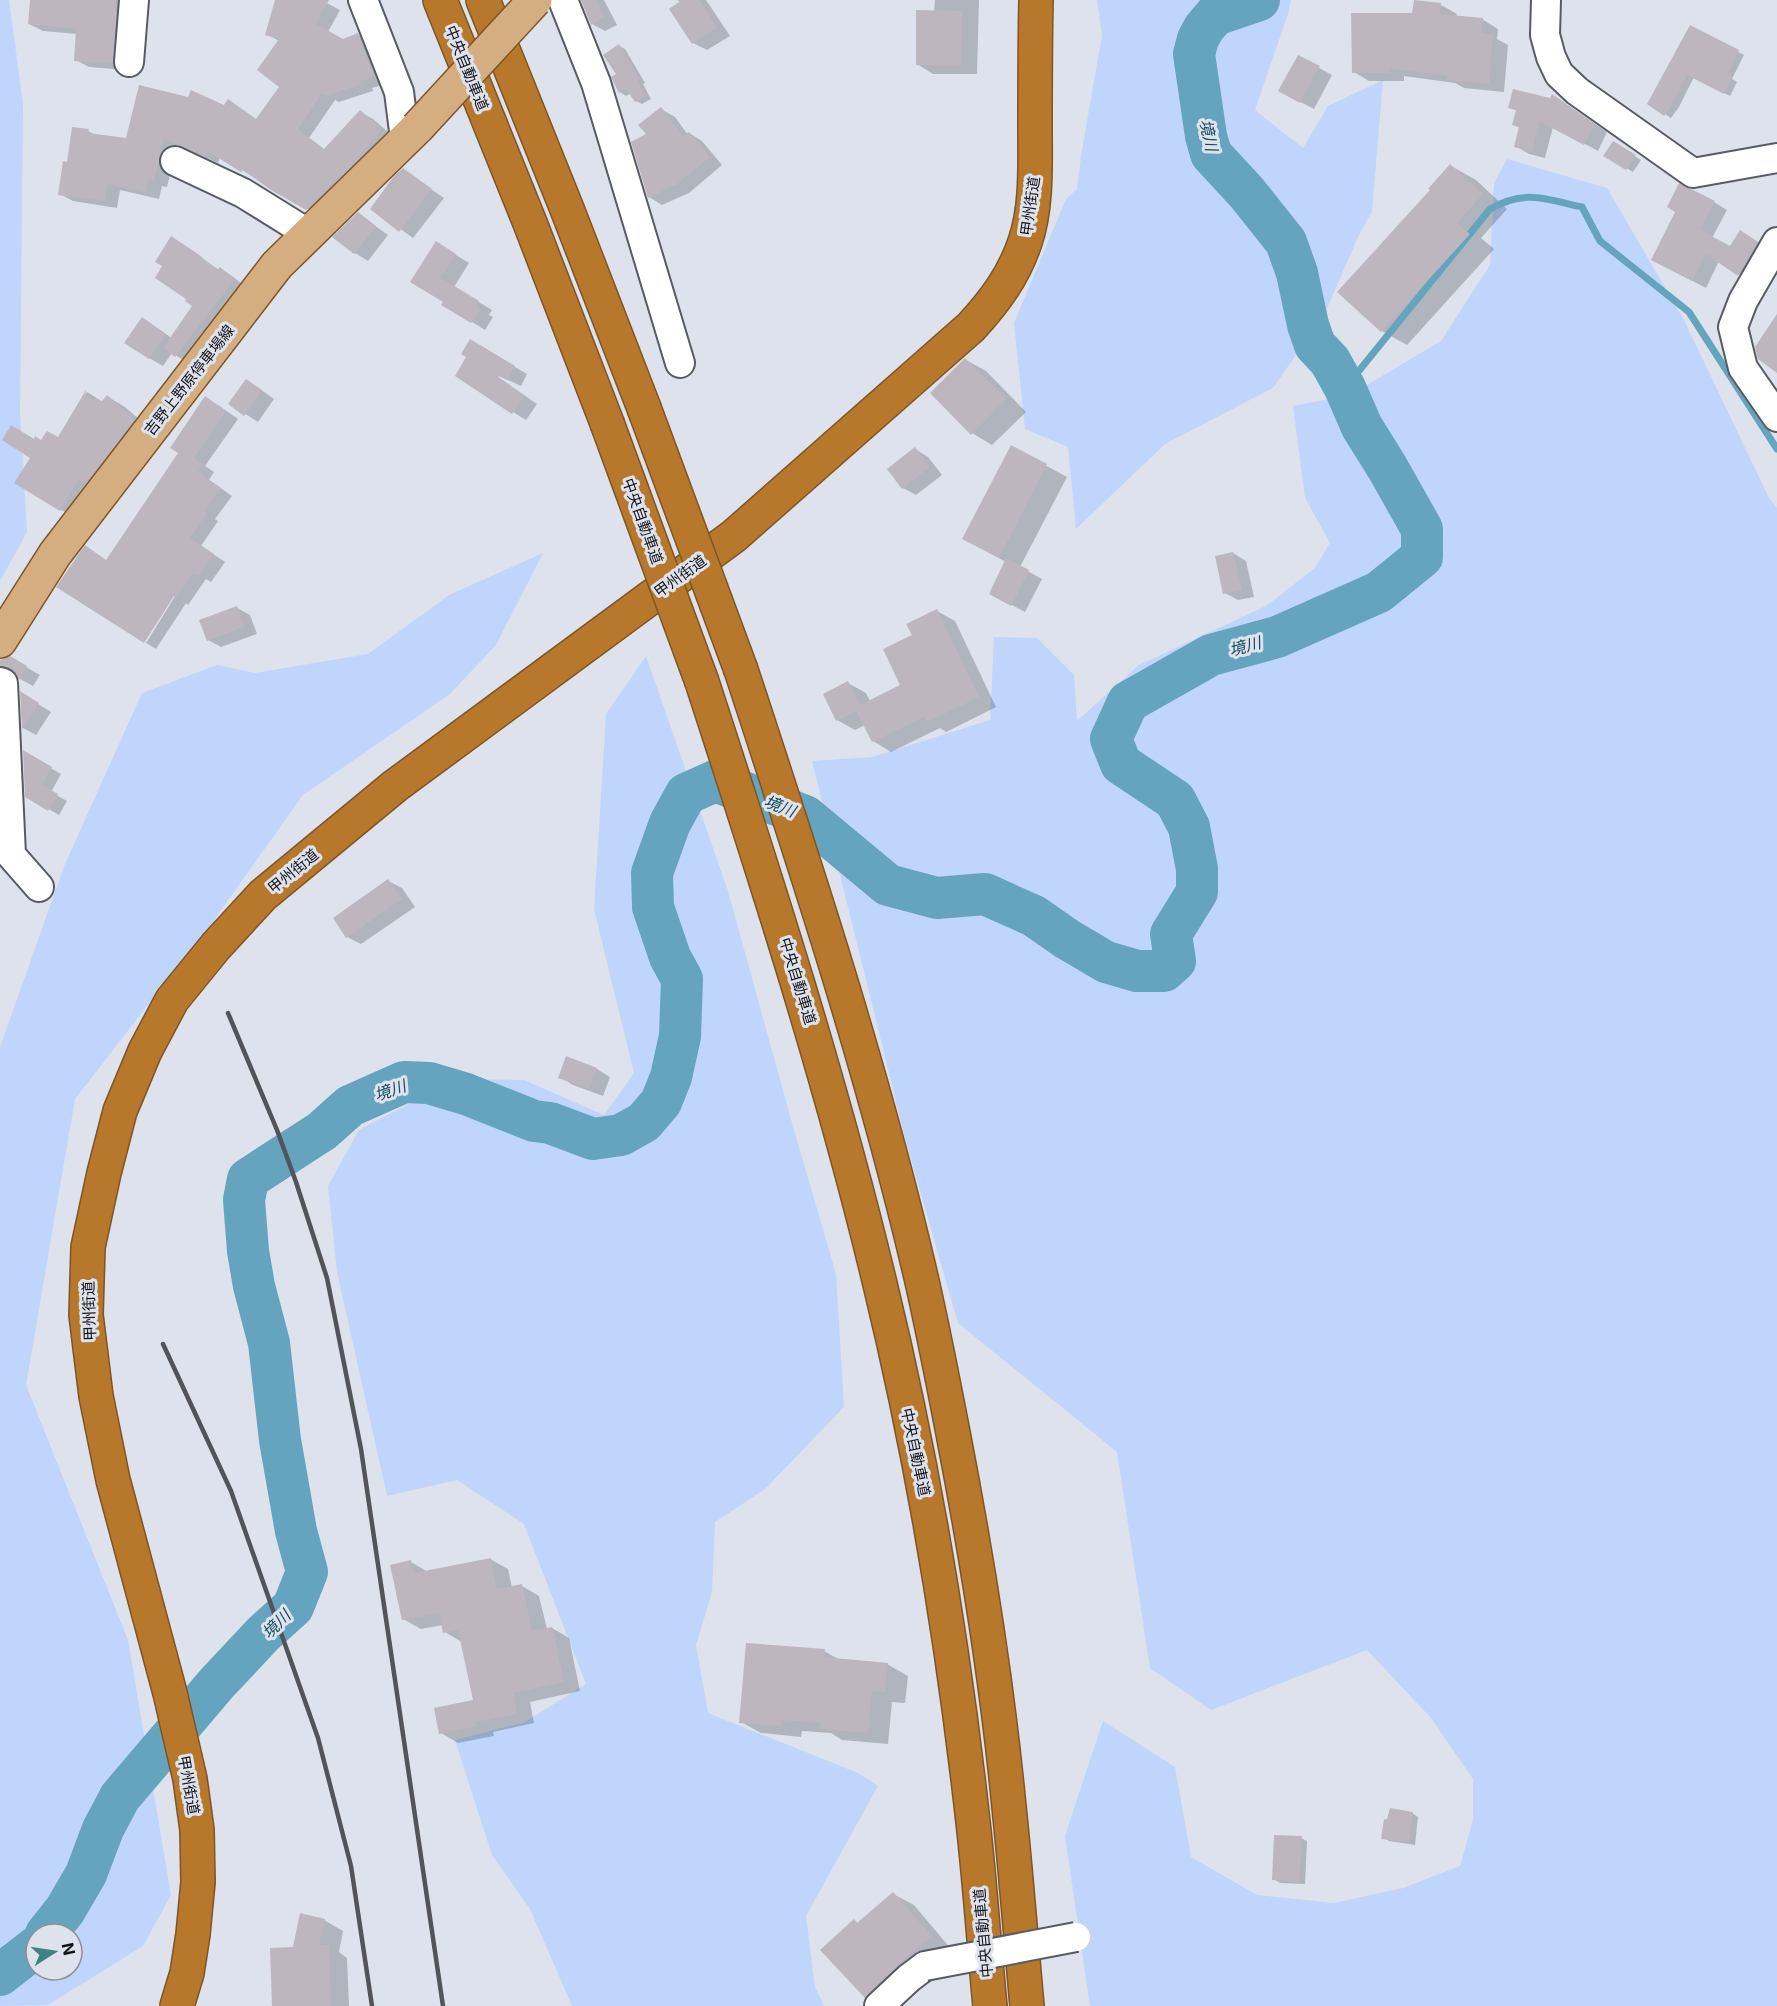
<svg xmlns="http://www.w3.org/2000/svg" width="1777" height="2006" font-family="Inter,'Noto Sans JP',sans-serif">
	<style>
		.green { fill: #c0d5fb; fill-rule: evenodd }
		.shadow { fill: #0003 }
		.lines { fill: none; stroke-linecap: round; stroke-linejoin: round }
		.stream { stroke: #65a4bf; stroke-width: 7 }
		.river { stroke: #65a4bf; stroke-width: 42 }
		.building { fill: #beb6be }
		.minor-casing { stroke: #575b63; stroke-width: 32 }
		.major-casing { stroke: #7e5525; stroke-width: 36 }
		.highway-casing { stroke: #7e5525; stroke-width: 36 }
		.minor { stroke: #fff; stroke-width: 28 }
		.major { stroke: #d4ae80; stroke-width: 33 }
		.highway { stroke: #b7782c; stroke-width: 33 }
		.rail { stroke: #52545a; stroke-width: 4.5 }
		.minor-bridge-casing { stroke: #575b63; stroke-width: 32; stroke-linecap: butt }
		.major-bridge-casing { stroke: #7e5525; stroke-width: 36; stroke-linecap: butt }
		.highway-bridge-casing { stroke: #7e5525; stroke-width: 36; stroke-linecap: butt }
		.minor-bridge { stroke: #fff; stroke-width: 28 }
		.major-bridge { stroke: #d4ae80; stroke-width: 33 }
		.highway-bridge { stroke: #b7782c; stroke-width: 33 }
		.labels { text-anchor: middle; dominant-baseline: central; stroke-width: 6; stroke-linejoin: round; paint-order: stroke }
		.street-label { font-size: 15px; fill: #131418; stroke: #dde2ec }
		.water-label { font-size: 16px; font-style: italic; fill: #154a5d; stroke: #dde2ec }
	</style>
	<rect width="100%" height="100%" fill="#dde2ec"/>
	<g class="green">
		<path d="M0,0H9L23,104L20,414L27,532L0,581Z"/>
		<path d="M1097,0H1291L1289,11L1255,110L1303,148L1328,106L1383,80L1372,211L1358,237L1325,313L1273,388L1165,444L1076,529L1068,447L1025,429L1014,323L1066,199L1077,189L1081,156L1102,35Z"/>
		<path d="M1507,159L1607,188L1684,320L1769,498L1777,508V2006H1090L1065,1836L1103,1721L1175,1767L1191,1857L1257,1895L1334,1903L1403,1888L1460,1866L1473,1820V1779L1431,1718L1367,1650L1211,1710L1150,1668L1117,1452L958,1323L905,1138L812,761L872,757L990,720L994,637L1037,638L1074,675L1077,721L1139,665L1266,606L1315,568L1330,543L1305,498L1293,406L1350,395L1441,341L1490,265L1494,183Z"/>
		<path d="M543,553L496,645L450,694L303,795L214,920L75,1099L26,1385L128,1640L171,1895L143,1946L48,2005L0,2006V1047L65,864L142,693L217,665L255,673L368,654L449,595ZM36,1934H72V1970H36Z"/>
		<path d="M646,656L728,891L792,1123L836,1274L844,1407L765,1489L715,1522L712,1592L696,1645L708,1713L858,1773L878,1786L806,1916L815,1987L824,2006H572L530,1909L492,1855L455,1740L525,1722L586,1684L524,1524L457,1480L387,1496L337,1272L328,1186L359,1130L456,1079L524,1080L604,1115L634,1073L594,909L606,714Z"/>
	</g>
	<g class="shadow">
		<path d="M31,0H119L129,5L126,70L89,67L76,60L77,34L43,31L29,24Z"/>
		<path d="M276,0H321L340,10L328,32L343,40L358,35L371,42L386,84L372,88L373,91L339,102L335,100L309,138L325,150L360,112L373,119L394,137L320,216L220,157L218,163L177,145L167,187L162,186L159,199L120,190L117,208L73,201L60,194L68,163L88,131L97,136L127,140L224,107L228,101L257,120L282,86L279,41L267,34Z"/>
		<path d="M582,0H604L617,25L605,31L592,24Z"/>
		<path d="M678,0H706L730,36L707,50L693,43L681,3Z"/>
		<path d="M935,0H979L977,74H933L917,64L934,12Z"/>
		<path d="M1441,5L1457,14L1456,17L1482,19L1498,29L1497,39L1508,45L1504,92L1464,88L1455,83L1404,76V81H1369L1354,72L1414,14Z"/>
		<path d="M1690,27L1744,55L1732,79L1737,82L1730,96L1694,77L1679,107L1671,118L1665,114Z"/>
		<path d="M619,46L625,49L645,83L643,84L651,99L642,104L636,101L631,93L626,96L620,92L613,78L618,74Z"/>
		<path d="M1299,57L1332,75L1314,109L1293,98Z"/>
		<path d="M1553,96L1607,132L1598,151L1553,127L1545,158L1529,154L1516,146L1520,128L1514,125L1517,111L1510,107L1551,100Z"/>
		<path d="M661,109L675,117L688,135L689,133L702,141L722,165L689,193L662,205L649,197L633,143L648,135Z"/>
		<path d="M1614,143L1641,160L1633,172L1605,155Z"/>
		<path d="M1451,166L1476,180L1507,209L1481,238L1494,249L1407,345L1382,331L1432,190Z"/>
		<path d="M403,170L444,198L413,238L372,209Z"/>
		<path d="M1714,202L1727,210L1712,238L1730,248L1754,240L1770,251L1752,282L1719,261L1706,288L1666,267L1677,211Z"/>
		<path d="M358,214L388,235L368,261L355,253Z"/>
		<path d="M436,243L469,263L454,287L492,310L489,315L493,317L485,330L443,304L445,302L412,282Z"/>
		<path d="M183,245L219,270L220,269L232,276L246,287L188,363L172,353L163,366L149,358L142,319L172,338L194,306Z"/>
		<path d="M470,341L527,374L521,386L499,376L498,377L537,404L526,420L513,412L469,357Z"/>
		<path d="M966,360L986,371L1026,412L992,445L972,433Z"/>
		<path d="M260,389L274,399L258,422L230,404Z"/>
		<path d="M87,392L103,402L108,397L125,407L152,431L78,520L17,483L32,457L35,440L42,442L59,439Z"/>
		<path d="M218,405L238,419L205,466L214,472L209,480L232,496L215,519L218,521L201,546L225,562L211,582L206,579L188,605L186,603L156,649L146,643L179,590L107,561Z"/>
		<path d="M1012,447L1067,477L1020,567L1042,579L1025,612L1004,601L1006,562L984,550Z"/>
		<path d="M915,449L928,457L942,475L916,495L903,488Z"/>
		<path d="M1233,553L1246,561L1254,597L1238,600L1225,593Z"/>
		<path d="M237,608L250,615L257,634L221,647L208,640Z"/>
		<path d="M937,611L955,621L996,707L946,732L940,728L891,752L873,741L865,725L855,730L837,720L848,683L866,693L870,701L902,686Z"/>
		<path d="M10,658L40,675L33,686L20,679L18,674H10L0,668V661Z"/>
		<path d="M22,694L51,712L36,735L23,728Z"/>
		<path d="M24,753L61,774L51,792L67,801L59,815L26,796Z"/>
		<path d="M388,881L402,888L415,907L361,944L347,937Z"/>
		<path d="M597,1069L610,1077L603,1096L573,1085L560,1077Z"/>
		<path d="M490,1559L508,1569L512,1588L522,1586L539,1596L547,1629L552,1628L569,1638L580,1691L530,1702L534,1723L493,1732L494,1736L458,1743L441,1733L475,1701L462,1642L445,1632L443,1625L421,1629L403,1619L411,1562L428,1572Z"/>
		<path d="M824,1651L840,1660L887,1664L908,1676L905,1703L892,1702L888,1744L842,1740L831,1733L802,1731L801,1737L761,1733L741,1722Z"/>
		<path d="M1412,1813L1418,1817L1415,1845L1389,1841L1383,1838L1389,1821Z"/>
		<path d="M1301,1838L1307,1841L1305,1884L1280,1883L1274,1879Z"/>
		<path d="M893,1894L914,1905L951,1949L881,2006L866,1997L854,1921L859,1924Z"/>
		<path d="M324,1920L343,1931L339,1952L347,1958L349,2006H274L294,1948Z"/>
	</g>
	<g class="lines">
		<path class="stream" d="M1345,388L1490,209C1525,189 1545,199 1582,207L1600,241L1689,312L1777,449"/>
		<g class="river">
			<path d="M46,1934L65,1910L86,1874L103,1829L120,1797L217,1683L263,1634L293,1607L307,1572L296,1531L280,1440L269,1343L254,1286L248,1251L244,1200L248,1179L322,1131L350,1106L404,1082L429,1083L466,1094L534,1121L550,1123L593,1139L621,1135L644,1122L661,1102L671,1077L680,1036L682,979L670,957L653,907L652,873L670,823L686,794L715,781L805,816L888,885L937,898L985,894L1034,916L1067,939L1106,962L1137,971H1164L1175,961L1171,934L1197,892V869L1189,827L1175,800L1121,764L1111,739L1128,702L1211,655L1277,637L1379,592L1422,557V529L1387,467L1362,427L1345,388L1330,361L1315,345L1308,325L1297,273L1286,242L1247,193L1211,154L1206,136L1194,54L1198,39L1204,28L1215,15L1259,0"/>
			<path d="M0,1975L36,1947"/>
		</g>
	</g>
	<g class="building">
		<path d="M30,0H116L115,11H117L113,63L74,61L76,29L28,24Z"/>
		<path d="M275,0H329L316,24L343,39L358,33L374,77L360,81L361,84L325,96L322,93L298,129L324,149L360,110L382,129L354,163L306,210L271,190L243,170L241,172L207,151L205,157L164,139L154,181L149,180L146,193L108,184L105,201L58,195L63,161L67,162L72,127L89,129L88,133L126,138L139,85L188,97L191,90L224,105L228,99L256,119L279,87L257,70L279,39L265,35Z"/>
		<path d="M581,0H596L604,17L591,25Z"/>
		<path d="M682,0H699L717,27L692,44L669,9Z"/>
		<path d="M1414,0L1441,3L1440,14L1483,18L1481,33L1493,35L1489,84L1447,80V76L1389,68V73H1352L1351,13H1412Z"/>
		<path d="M916,10L962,11L961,66L916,65Z"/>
		<path d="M1690,25L1739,50L1727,74L1732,77L1724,94L1687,75L1673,103L1664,116L1647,104Z"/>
		<path d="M619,44L640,80L638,81L645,96L635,102L626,89L619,93L611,77L616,74L603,55Z"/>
		<path d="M1298,55L1320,66L1300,103L1278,91Z"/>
		<path d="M1513,89L1550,98L1552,94L1595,124L1584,145L1539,121L1532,152L1514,147L1519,127L1512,125L1516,110L1508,108Z"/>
		<path d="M661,107L683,136L689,132L710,157L675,186L674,185L648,198L631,142L646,134L638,125Z"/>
		<path d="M1613,141L1636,155L1626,170L1603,156Z"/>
		<path d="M1450,164L1483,194L1457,223L1470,234L1381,332L1337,292L1430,190L1428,189Z"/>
		<path d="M403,168L432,189L399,232L370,209L394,176Z"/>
		<path d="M1679,183L1715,201L1700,230L1730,246L1740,230L1758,242L1738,276L1706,254L1692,281L1651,260L1675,212L1667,207Z"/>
		<path d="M358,212L376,226L354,254L332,237Z"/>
		<path d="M171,236L198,254L217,270L220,267L235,279L175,357L163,348L192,306L185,301L186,299L155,278L162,266L155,262Z"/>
		<path d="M436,241L456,254L441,278L479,301L476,306L481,309L471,323L441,305L443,302L410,282Z"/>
		<path d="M1777,314V373L1758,359L1755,347Z"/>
		<path d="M142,317L166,334L149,359L124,343Z"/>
		<path d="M470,339L515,366L507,380L491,372L525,396L512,414L455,376L466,357L461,354Z"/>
		<path d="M965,358L1006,399L971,435L930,393Z"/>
		<path d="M246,379L262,390L244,416L228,404Z"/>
		<path d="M86,390L85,400L88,396L94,401L96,398L101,402L107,395L135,420L86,483L79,479L60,511L14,483L30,458L2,440L11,425L34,439L35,436L41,440L47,431L58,437Z"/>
		<path d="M205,396L226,411L194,458L203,464L198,472L221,488L204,511L207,513L190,538L214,554L198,576L193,573L175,599L174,596L144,643L56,587L85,545L106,560L178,453L170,448Z"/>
		<path d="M1011,445L1047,464L999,558L962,539Z"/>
		<path d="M915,447L930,467L902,489L887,469Z"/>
		<path d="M1233,552L1242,590L1223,594L1215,556Z"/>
		<path d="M1006,558L1029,570L1011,606L989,594Z"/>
		<path d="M237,606L245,626L207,641L199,620Z"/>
		<path d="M937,609L979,697L927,722L924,717L872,742L856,711L836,721L823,694L848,681L860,705L900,685L883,649L912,635L906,624Z"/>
		<path d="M10,656L27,666L19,680L16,673L8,667L0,666V660Z"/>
		<path d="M20,691L39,703L22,729Z"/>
		<path d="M23,750L52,767L42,785L58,794L48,811L25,797Z"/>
		<path d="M388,879L402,899L346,938L333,918Z"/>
		<path d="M566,1056L597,1068L589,1089L558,1078Z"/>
		<path d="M491,1558L497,1589L522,1584L532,1631L552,1627L564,1682L513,1693L517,1714L476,1722L477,1726L439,1734L434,1708L473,1700L458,1630L443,1633L439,1613L402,1620L390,1565L411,1560L414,1573Z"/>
		<path d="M746,1643L825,1649L824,1657L888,1663L885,1692L872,1691L868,1733L820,1729L821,1723L782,1720L781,1726L739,1723Z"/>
		<path d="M1390,1808L1413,1812L1409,1842L1381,1839L1384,1819H1387Z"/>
		<path d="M1274,1835L1302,1836L1299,1882L1272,1880Z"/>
		<path d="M893,1892L932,1936L897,1966L865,1998L820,1950L854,1919L857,1923Z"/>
		<path d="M300,1913L325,1919L319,1945H329L331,2006H272L270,1948L293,1947Z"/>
	</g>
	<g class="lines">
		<defs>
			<g id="minor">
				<path d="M363,0L399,92L405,139"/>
				<path d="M563,0L596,83L680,363"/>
				<path d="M1546,0L1545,35L1551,57L1559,74L1577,91L1693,173L1777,158"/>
				<path d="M129,62L134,0"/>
				<path d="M175,161L243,193L309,234"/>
				<path d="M1777,242L1743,301L1733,327L1743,368L1777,417"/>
				<path d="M0,682L3,683L11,855L39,887"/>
				<path d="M879,2006L909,1978L925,1966"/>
			</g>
			<path id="major" d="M0,641L55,554L277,265L417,128"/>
			<g id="highway">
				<path d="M440,0L530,223L607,423"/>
				<path d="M483,0L567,209L644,408"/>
				<path d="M741,670C807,871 873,1071 921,1277C933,1329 943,1381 953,1433C977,1557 997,1681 1009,1807C1016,1873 1021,1940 1027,2006"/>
				<path d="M702,682C767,882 831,1080 880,1284C923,1461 953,1642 973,1822C980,1883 984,1945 990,2006"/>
				<path d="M177,2006L187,1973L193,1934L198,1882L197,1830L190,1779L170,1693L113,1480L96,1396L86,1315L88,1247L104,1173L120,1111L145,1051L172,1000L216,946L263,895L395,786L734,536L971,327C995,301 1014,275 1025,242C1037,207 1035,166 1035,129C1035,86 1035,43 1036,0"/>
			</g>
		</defs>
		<use href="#minor" class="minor-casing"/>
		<use href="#major" class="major-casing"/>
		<use href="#highway" class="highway-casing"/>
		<use href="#minor" class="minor"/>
		<use href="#major" class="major"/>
		<use href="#highway" class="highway"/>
		<g class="rail">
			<path d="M228,1013L277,1130L296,1182L327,1278L361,1449L443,2006"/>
			<path d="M163,1344L231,1491L318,1738L351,1866L372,2006"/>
		</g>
		<defs>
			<path id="minor-bridge" d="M925,1966L1076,1937"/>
			<path id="major-bridge" d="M417,128L535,0"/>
			<g id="highway-bridge">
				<path d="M644,408L741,670"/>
				<path d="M607,423L702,682"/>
			</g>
		</defs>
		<use href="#minor-bridge" class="minor-bridge-casing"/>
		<use href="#major-bridge" class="major-bridge-casing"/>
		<use href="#highway-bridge" class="highway-bridge-casing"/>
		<use href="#minor-bridge" class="minor-bridge"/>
		<use href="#major-bridge" class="major-bridge"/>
		<use href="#highway-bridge" class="highway-bridge"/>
	</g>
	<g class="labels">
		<g class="street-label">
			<text transform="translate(467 68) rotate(68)">中央自動車道</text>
			<text transform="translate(1030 206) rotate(-82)">甲州街道</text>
			<text transform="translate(189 380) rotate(-52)">吉野上野原停車場線</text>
			<text transform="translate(643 521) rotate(70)">中央自動車道</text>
			<text transform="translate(680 576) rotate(-36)">甲州街道</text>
			<text transform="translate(293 871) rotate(-39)">甲州街道</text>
			<text transform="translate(798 981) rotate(73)">中央自動車道</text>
			<text transform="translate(89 1311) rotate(-92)">甲州街道</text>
			<text transform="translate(916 1452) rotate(78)">中央自動車道</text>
			<text transform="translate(189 1785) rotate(80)">甲州街道</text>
			<text transform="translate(983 1933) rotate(-95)">中央自動車道</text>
		</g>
		<g class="water-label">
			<text transform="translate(1209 135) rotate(78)">境川</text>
			<text transform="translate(1245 646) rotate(-15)">境川</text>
			<text transform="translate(780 806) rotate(21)">境川</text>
			<text transform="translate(390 1090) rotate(-19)">境川</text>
			<text transform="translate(276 1624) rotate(-45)">境川</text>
		</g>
	</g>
	<g transform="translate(54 1952) rotate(78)"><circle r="28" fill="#dde2ec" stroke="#8c9097" stroke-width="1.5"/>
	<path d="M0-4.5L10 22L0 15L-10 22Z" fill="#3e8582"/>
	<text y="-9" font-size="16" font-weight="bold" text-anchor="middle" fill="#131418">N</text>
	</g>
</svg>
